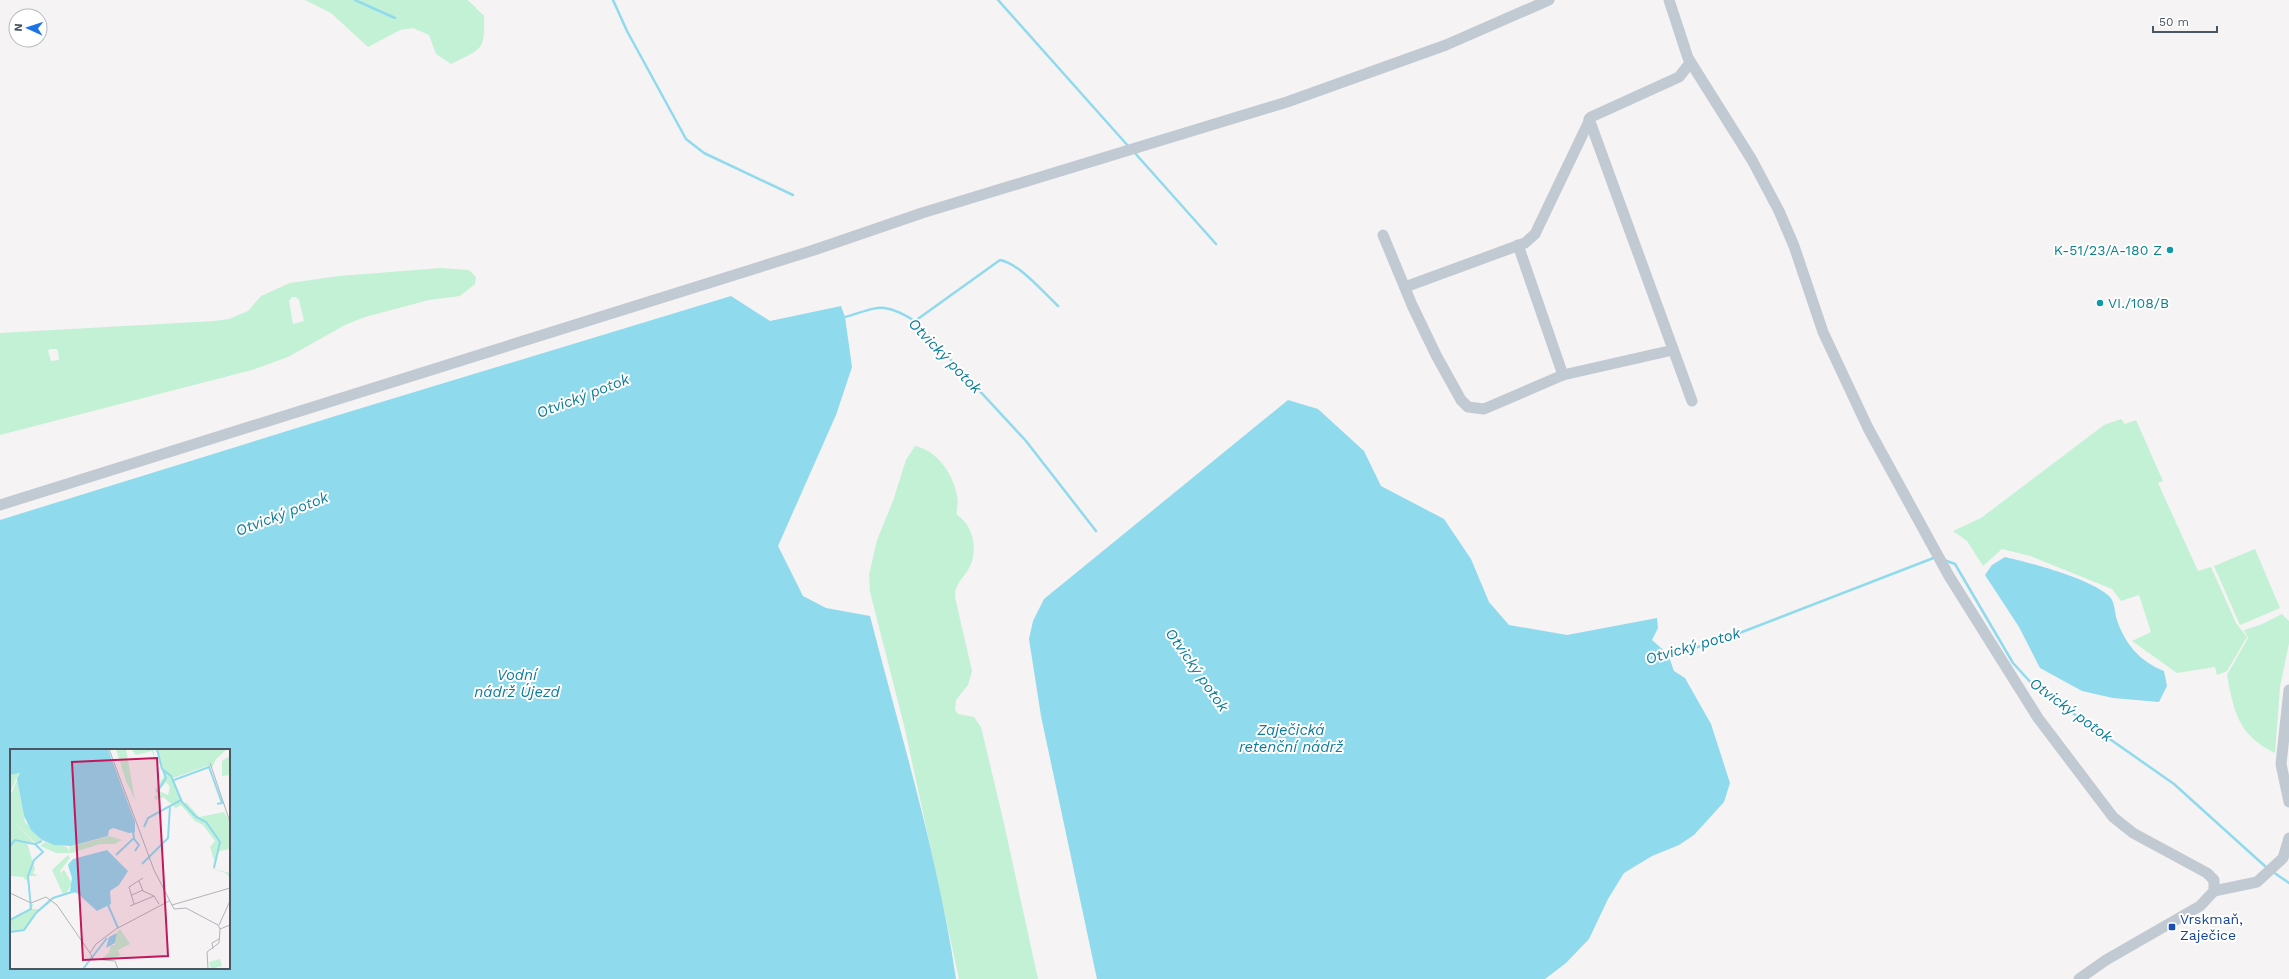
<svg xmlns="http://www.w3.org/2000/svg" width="2289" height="979" font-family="'Work Sans',sans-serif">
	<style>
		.green { fill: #c3f1d5; fill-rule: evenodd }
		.water { fill: #90daee; fill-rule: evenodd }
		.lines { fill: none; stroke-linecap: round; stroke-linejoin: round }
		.stream { stroke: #90daee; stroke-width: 2.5 }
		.minor { stroke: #c1cad2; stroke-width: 11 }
		.culture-dot { fill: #0f9aa8; stroke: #fff; stroke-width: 1.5 }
		.transit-dot { fill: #1a4fb4; stroke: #fff; stroke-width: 1.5 }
		.labels { text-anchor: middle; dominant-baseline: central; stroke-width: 4; stroke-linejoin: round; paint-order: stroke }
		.culture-label { font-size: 14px; fill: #0d838f; stroke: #fff; text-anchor: end }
		.transit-label { font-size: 14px; fill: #164399; stroke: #fff; text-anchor: start }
		.water-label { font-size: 15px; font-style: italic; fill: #0c7c9b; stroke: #fff }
		.inset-river { fill: none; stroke: #90daee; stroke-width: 2 }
		.inset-road { fill: none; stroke: #b1b4b9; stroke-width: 1 }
		.view { fill: #c2185b; fill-opacity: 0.15; stroke: #c2185b; stroke-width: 2 }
		.inset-edge { fill: none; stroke: #4a5661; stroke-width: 2 }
	</style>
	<rect width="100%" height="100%" fill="#f5f3f3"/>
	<g class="green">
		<path d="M305,0H468L484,16C485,52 482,48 451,64L436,54L429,35L413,28L400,30L368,47L331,13Z"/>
		<path d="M441,268L469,270L476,277L475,284L460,296L429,300L365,317L345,325L288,357L252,370L0,435V333L214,321L229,319L248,311L261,296L290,283L339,276ZM292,297H296L299,300L304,321L293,324L289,301ZM50,349H56L58,351L59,360L51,361L48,351Z"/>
		<path d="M2121,419L2125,424L2136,420L2163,481L2158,483L2198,571L2211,567L2236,623L2247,637L2227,671L2217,675L2215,667L2177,673L2132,641L2151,632L2139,595L2121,601L2112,589L2030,556L2002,549L1983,566L1967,541L1953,531L1981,518L2104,425Z"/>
		<path d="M915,446C937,450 954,475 957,496C959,503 956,509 957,515C974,525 979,553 968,570C961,581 955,584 955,597L972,671L968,685L956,700L955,710L958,714L974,717L981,727L1003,819L1038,979H959L904,725L870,592L869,575L877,540L893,501L906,460Z"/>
		<path d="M2255,549L2280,608L2240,625L2214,566Z"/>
		<path d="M2282,614L2289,621V643L2280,687L2275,753C2238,735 2234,712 2227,675L2248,638L2244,630L2260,625Z"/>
	</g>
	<g class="water">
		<path d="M731,296L770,321L841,306L845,317L852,367L836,415L778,546L803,596L826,608L870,616C901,736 938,856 956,979H0V520L342,414ZM11,750H229V968H11Z"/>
		<path d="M1288,400L1318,409L1364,451L1381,486L1444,519L1471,559L1489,602L1509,625L1567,635L1657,618L1658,628L1652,640L1668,654L1674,671L1685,678L1711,724L1730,783L1724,802L1694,835L1679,845L1652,856L1624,873L1608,899L1589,939L1566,963L1545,979H1097L1041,716L1029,639L1033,621L1044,599Z"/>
		<path d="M2005,557C2031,563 2092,579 2110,597C2114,601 2115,611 2116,617C2124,643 2139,661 2164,671L2167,686L2159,702L2113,698L2082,691L2040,668L2019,627L1985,575L1992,565Z"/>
	</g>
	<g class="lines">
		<g class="stream">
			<path d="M355,0L395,18"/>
			<path d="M613,0L627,31L686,139L704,153L793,195"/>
			<path d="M998,0L1129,147"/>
			<path d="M1134,152L1216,244"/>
			<path d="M842,318C878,308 881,300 915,321L1026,441L1096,531"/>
			<path d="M915,321L1000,260C1020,264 1043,292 1058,306"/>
			<path d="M1944,560L1955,564L2013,663L2034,686L2174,784L2267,868"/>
			<path d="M1666,654L1711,644L1936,557"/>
			<path d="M2273,872L2289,883"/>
		</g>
		<g class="minor">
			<path d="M1669,0L1688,58L1752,160L1779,211L1794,246L1823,332L1868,428L1949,576L2038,718L2113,817L2133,833L2207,873L2214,880V891L2200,906L2106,960L2079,979"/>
			<path d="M1589,119L1692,401"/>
			<path d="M1383,235L1412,305L1436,355L1461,400L1468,407L1484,409L1563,375L1673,350"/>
			<path d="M1518,245L1563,375"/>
			<path d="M1405,287L1525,243L1535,234L1591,117L1679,77L1690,63"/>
			<path d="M0,505L814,250L922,213L1287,102L1446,45L1549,0"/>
			<path d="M2289,690L2281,764L2289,802"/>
			<path d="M2214,891L2257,882L2283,858L2289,838"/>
		</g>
	</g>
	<g class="culture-dot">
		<circle cx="2170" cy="250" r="4"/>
		<circle cx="2100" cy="303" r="4"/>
	</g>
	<rect class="transit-dot" x="2168" y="923" width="8" height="8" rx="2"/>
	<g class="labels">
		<g class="culture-label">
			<text x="2162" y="250">K-51/23/A-180 Z</text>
			<text x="2108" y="303" text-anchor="start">VI./108/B</text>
		</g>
		<g class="transit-label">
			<text x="2180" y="919">Vrskmaň,<tspan x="2180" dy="16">Zaječice</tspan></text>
		</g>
		<g class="water-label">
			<text transform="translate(945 356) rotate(46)">Otvický potok</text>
			<text transform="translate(583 396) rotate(-21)">Otvický potok</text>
			<text transform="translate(282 514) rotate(-21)">Otvický potok</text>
			<text transform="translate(1693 646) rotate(-16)">Otvický potok</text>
			<text transform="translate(1197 670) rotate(55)">Otvický potok</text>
			<text x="517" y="675">Vodní<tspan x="517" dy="17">nádrž Újezd</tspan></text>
			<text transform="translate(2071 710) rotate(36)">Otvický potok</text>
			<text x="1291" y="730">Zaječická<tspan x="1291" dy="17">retenční nádrž</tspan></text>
		</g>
	</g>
	<g transform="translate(10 749)">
		<rect width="220" height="220" fill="#f5f3f3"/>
		<path d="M106,0H116L125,51L116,32ZM121,0H217L206,10L202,19L197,17L163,29L172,53L177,54L189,68L214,63L220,73V100L209,102L204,120L220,124V129L216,124L203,120L204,111L200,98L205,92L193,76L185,72L171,56L166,59L153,48L146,51L144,48L147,45L145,41L154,27L147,3L143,0L145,10L142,2L126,6ZM156,33L160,38L158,46L149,42ZM220,7V26L212,27V12ZM10,24L9,29L6,30L0,44V26ZM7,31L15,73L32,91L25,94L4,73L24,94L6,91L17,94L25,120L23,124L28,127H17L18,133L13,128L0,127V47ZM100,87L112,91L105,95H90L62,104H46L30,97L35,93L57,98L60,104L59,98ZM58,106L60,109L50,122L54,133L51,123L54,121L62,134L57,143L53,145L42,121ZM39,151L41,153L27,164L15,181L0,184V170L19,161L20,155H23L22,160H29ZM110,180L120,195L108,201L110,206L103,210L92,209L99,204L101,196H105L107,183ZM210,210L212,217L201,220L199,213Z" fill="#c3f1d5" fill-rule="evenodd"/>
		<path d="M0,0H98L125,73V83L119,84L103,79L99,81L98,87L61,97L44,96L32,91L21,81L14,67L7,30L10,24L0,26ZM97,101L118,122L109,136L100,142L101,155L87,162L67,144L60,142L62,129L58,116L63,110ZM107,184L105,194L96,199L99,188Z" fill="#90daee"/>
		<path class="inset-river" d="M147,0L152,20L161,27L172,53L186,68L196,73L210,93L204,119M164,31L199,18L212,54L207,55M147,43L156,29L153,21M134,78L138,69L160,57M124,90L129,96L125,102M0,97L5,91L24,95M106,106L124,89L123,82M132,115L158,89L160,57L171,51M98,156L108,179M0,171L21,160L18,127L24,111L33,103L25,95L32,92M0,183L14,181L26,164L43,149L65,142M73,220L97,189"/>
		<path class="inset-road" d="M99,0L144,121L164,160L176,159L208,176L210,180L220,176M200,14L220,73M129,132L133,142L144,147L149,155M0,144L21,154L36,148L47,156L80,204L86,195L106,180L159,152M122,146L133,141M124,155L119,138L133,129M162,156L220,139M120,157L144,147M209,176L220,152M203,200L202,194L209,190M80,204L83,210L105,212L108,220M198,220L197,203L209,194L210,180"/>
		<path class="view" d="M147,9L158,207L73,211L62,13Z"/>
		<rect width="220" height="220" class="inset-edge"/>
	</g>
	<g transform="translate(28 28) rotate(273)"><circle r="19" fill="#ffffff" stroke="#b7bbc0"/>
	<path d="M0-3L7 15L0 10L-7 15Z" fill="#1a73e8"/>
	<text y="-6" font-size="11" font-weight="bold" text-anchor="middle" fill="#4a5661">N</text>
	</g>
	<path d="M2153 26v6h64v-6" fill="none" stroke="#4a5661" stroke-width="2"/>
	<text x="2159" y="26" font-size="12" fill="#4a5661" stroke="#ffffff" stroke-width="3" paint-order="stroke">50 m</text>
</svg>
